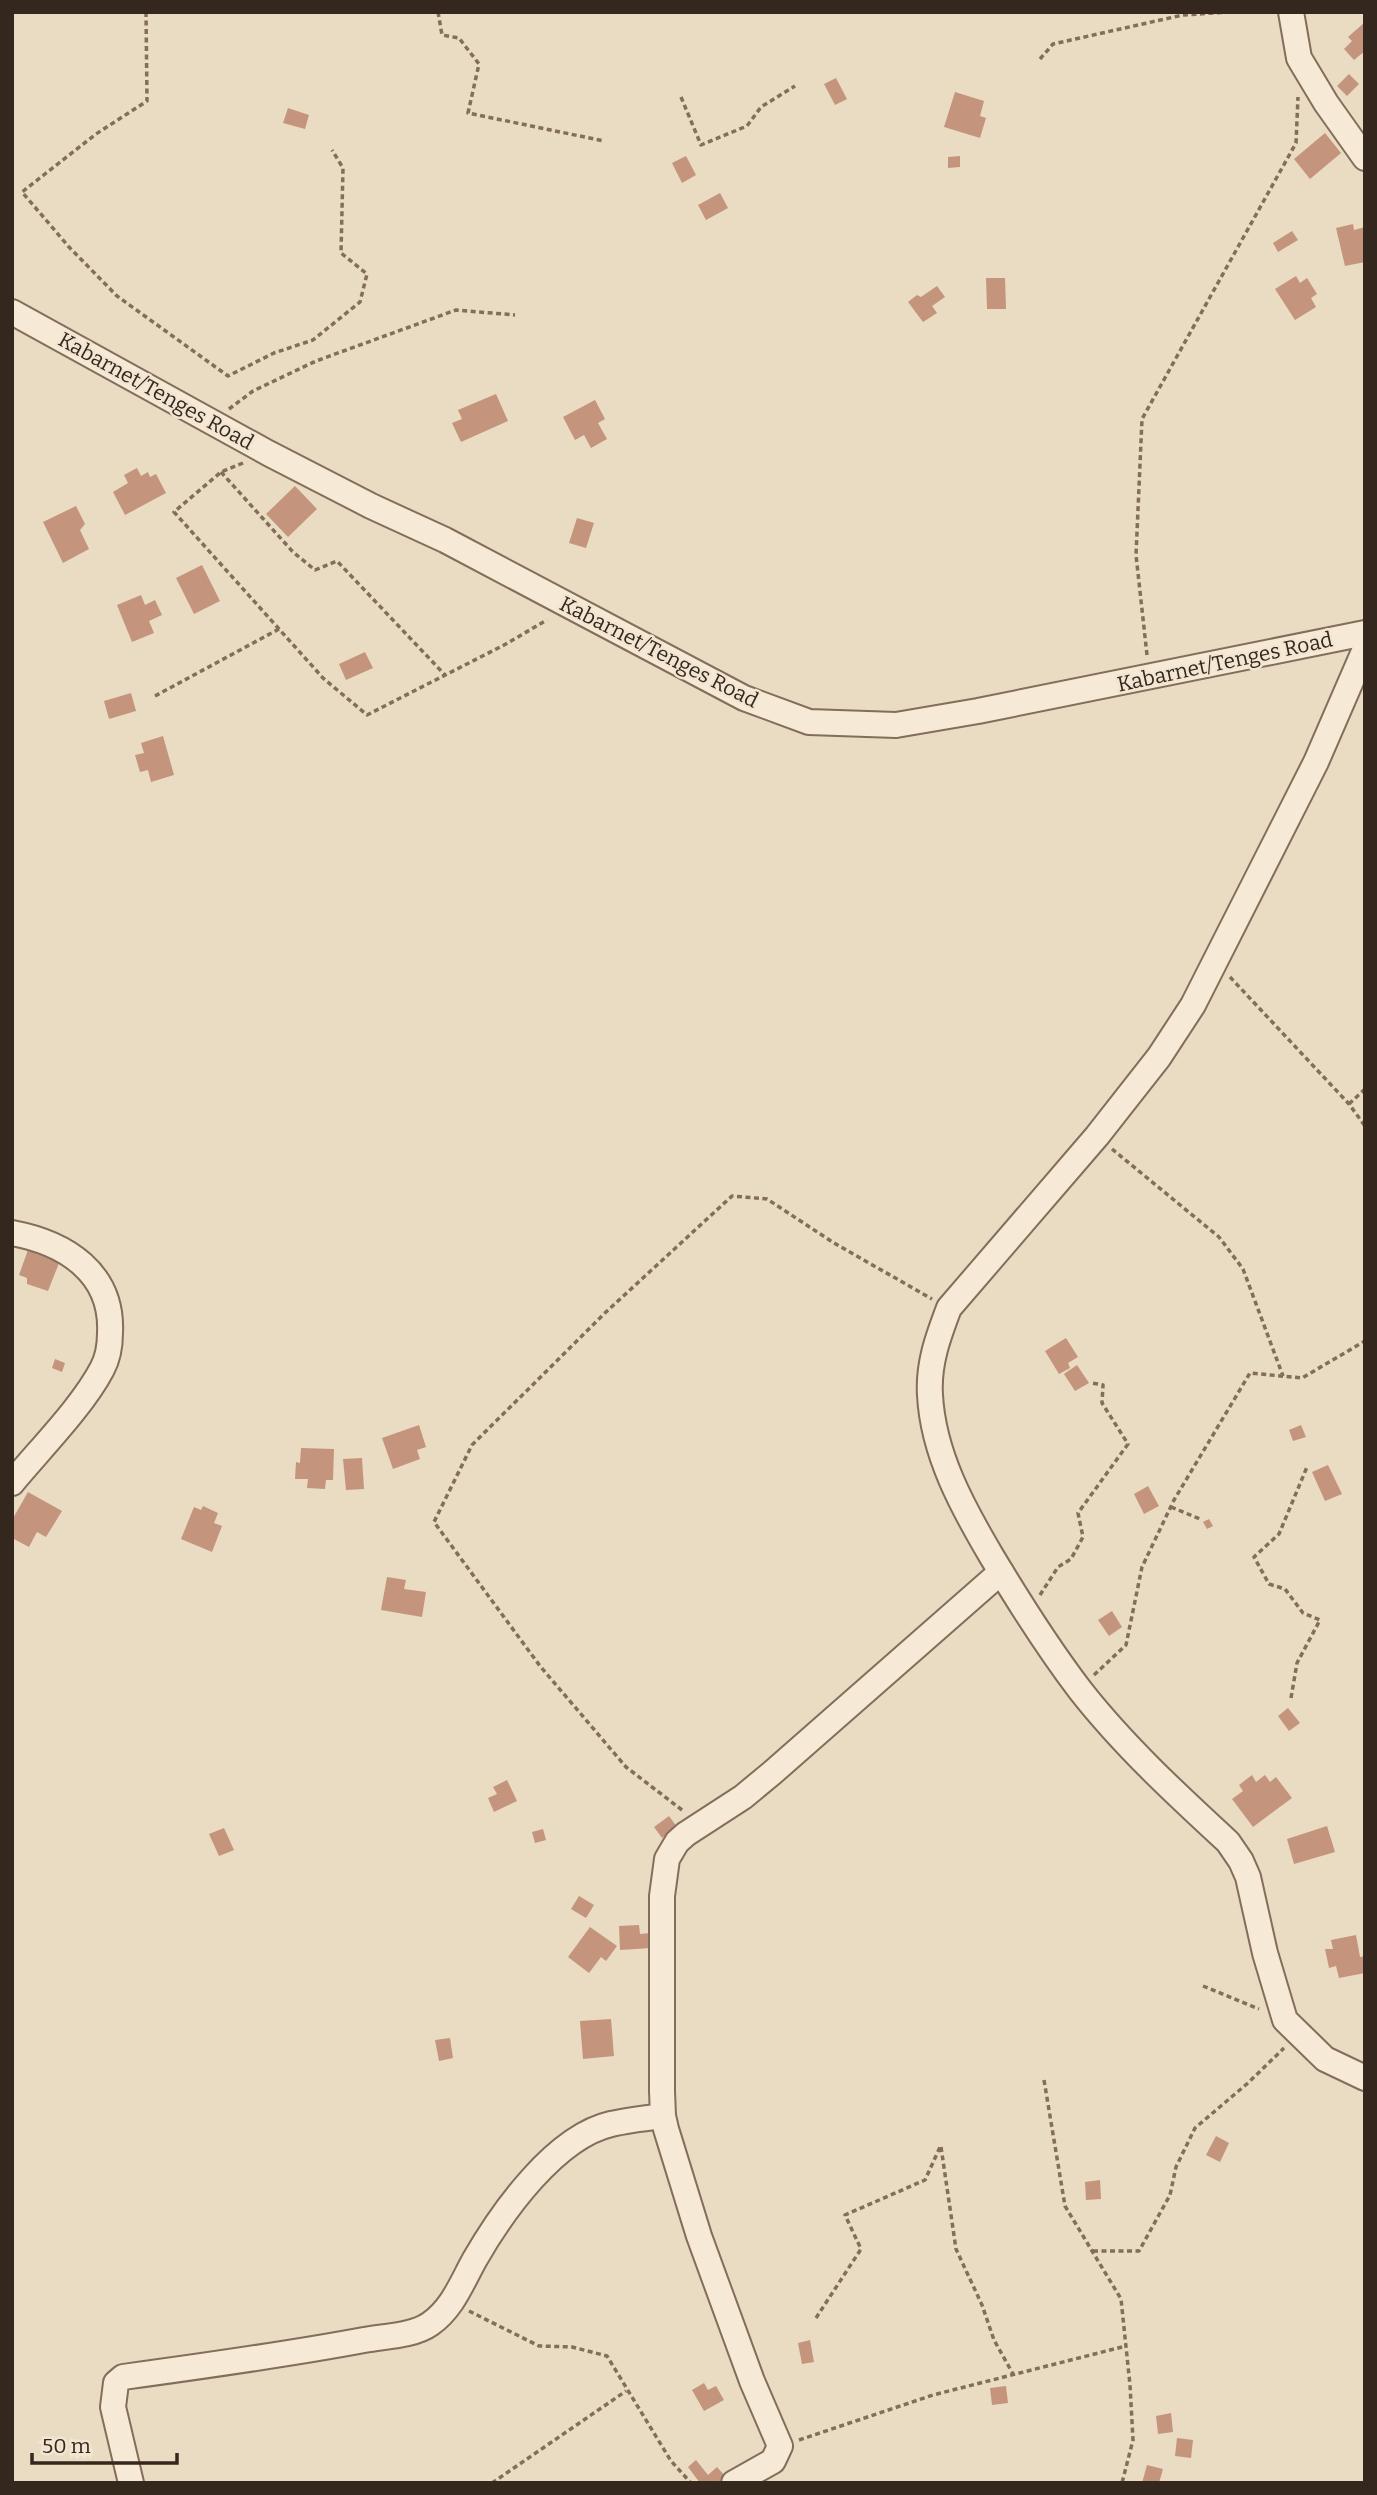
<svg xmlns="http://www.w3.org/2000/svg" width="1377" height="2495" font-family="Bitter,serif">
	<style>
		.building { fill: #c5947c }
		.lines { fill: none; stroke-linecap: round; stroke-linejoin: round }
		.minor-casing { stroke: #836d5b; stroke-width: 28 }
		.path { stroke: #836d5b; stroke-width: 3.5; stroke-dasharray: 5 3.5; stroke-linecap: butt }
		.minor { stroke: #f6e9d5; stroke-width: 24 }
		.labels { text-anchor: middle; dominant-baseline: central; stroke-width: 5; stroke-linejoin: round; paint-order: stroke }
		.street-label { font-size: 21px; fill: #34271e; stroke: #f2e6d2 }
	</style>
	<rect width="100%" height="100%" fill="#eadbc3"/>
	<g class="building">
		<path d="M1365,22V51L1354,60L1344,49L1352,41L1348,37Z"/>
		<path d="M1349,74L1359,84L1347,96L1337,86Z"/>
		<path d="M836,78L847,99L835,105L824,84Z"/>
		<path d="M955,92L984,101L980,116L986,118L980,138L944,127Z"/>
		<path d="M288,108L309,115L305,129L283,123Z"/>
		<path d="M1325,133L1341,153L1310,179L1294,159Z"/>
		<path d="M686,156L696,175L682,183L672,163Z"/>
		<path d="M960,156V167L948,168V157Z"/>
		<path d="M720,193L728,208L706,220L698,205Z"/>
		<path d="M1353,224L1354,230L1365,227V262L1345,266L1336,228Z"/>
		<path d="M1292,231L1298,240L1278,252L1273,243Z"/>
		<path d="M1296,276L1300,283L1307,278L1317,294L1311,298L1316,307L1295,320L1275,289Z"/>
		<path d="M986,278H1005L1006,309H987Z"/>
		<path d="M937,286L945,297L932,306L937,313L923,322L908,302L917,295L921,297Z"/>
		<path d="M496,394L508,421L461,442L452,423L462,419L458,410Z"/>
		<path d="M595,400L605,419L598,423L607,439L591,448L584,435L575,440L563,417Z"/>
		<path d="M137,468L141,476L148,472L150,477L156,474L166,493L125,515L113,492L128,483L124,475Z"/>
		<path d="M295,486L317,509L288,537L266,514Z"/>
		<path d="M76,506L85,524L80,530L89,549L63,563L43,522Z"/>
		<path d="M577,518L594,523L586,548L569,543Z"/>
		<path d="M202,565L220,601L194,614L176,578Z"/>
		<path d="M141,595L145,605L155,600L162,615L149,621L154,633L132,642L117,605Z"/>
		<path d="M365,652L373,668L346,680L339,664Z"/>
		<path d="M131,693L136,711L109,719L104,701Z"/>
		<path d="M163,736L174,775L151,782L148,770L140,772L135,755L144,753L141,743Z"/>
		<path d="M29,1247L61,1258L48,1291L27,1284V1278L19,1275Z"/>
		<path d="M1066,1338L1078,1357L1068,1363L1070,1368L1059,1374L1045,1351Z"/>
		<path d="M55,1359L65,1363L62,1372L52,1368Z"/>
		<path d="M1077,1365L1089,1383L1075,1391L1064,1374Z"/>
		<path d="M419,1425L426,1447L417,1450L420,1459L393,1469L382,1438Z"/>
		<path d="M1301,1425L1306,1437L1293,1441L1289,1430Z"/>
		<path d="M301,1448L334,1449L333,1480H326L325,1489L307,1488L308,1479H295L296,1462L300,1463Z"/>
		<path d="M362,1458L364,1489L346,1490L343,1459Z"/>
		<path d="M1328,1465L1342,1494L1325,1501L1312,1472Z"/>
		<path d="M1148,1486L1159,1506L1144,1514L1134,1494Z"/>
		<path d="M28,1492L62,1511L46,1537L37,1532L29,1547L12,1538V1520Z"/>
		<path d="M203,1506L218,1513L214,1523L222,1526L212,1552L181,1539L194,1507L201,1510Z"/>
		<path d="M1209,1519L1213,1526L1207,1529L1203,1522Z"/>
		<path d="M387,1577L406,1580L404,1589L426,1592L422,1617L381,1610Z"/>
		<path d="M1112,1611L1122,1627L1109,1636L1098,1620Z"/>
		<path d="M1288,1708L1300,1723L1289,1731L1278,1716Z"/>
		<path d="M1252,1775L1256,1782L1265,1775L1270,1782L1276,1777L1292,1798L1253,1827L1232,1799L1243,1791L1239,1785Z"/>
		<path d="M507,1780L517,1801L494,1812L488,1798L497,1794L493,1787Z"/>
		<path d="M669,1816L677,1827L662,1838L654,1827Z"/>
		<path d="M1327,1826L1335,1852L1294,1864L1287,1839Z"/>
		<path d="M224,1828L234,1850L219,1856L209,1834Z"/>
		<path d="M543,1829L546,1840L535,1843L532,1832Z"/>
		<path d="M579,1896L594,1905L586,1918L571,1909Z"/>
		<path d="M639,1925L640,1934L650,1933L651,1948L620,1950L619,1926Z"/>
		<path d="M590,1927L617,1946L606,1961L601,1957L589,1973L568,1957Z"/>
		<path d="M1356,1935L1360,1957L1365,1956V1973L1339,1978L1336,1966L1329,1968L1325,1949H1333L1331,1940Z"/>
		<path d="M611,2019L614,2056L583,2059L580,2021Z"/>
		<path d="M450,2038L453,2058L439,2061L435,2040Z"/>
		<path d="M1216,2136L1229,2143L1220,2162L1206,2155Z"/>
		<path d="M1100,2180L1101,2199L1086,2200L1085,2182Z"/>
		<path d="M810,2340L814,2362L802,2364L798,2343Z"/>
		<path d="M704,2383L708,2390L716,2386L724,2400L704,2411L692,2390Z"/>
		<path d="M1006,2386L1008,2403L992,2405L990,2388Z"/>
		<path d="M1171,2413L1173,2432L1158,2434L1156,2416Z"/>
		<path d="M1177,2438L1193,2440L1191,2458L1175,2456Z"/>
		<path d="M696,2460L708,2475L717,2467L725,2476L717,2483H700L688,2467Z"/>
		<path d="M1147,2465L1163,2469L1159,2483H1142Z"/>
	</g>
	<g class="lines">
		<defs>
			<g id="minor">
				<path d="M1291,12L1299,58L1326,103L1365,158"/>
				<path d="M12,312L268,453L371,506L445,540L744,698L809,722L896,725L978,711L1365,633"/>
				<path d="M1365,649L1316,762L1193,1005L1159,1057L1097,1136L949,1308C938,1337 928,1364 930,1395C933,1454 963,1508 992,1557C1019,1602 1048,1648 1080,1690C1123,1745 1176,1794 1228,1842L1241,1861L1248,1877L1265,1953L1285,2020L1325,2059L1365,2078"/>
				<path d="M12,1233C66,1243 113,1273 110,1333C110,1346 108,1358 102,1369C82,1407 40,1449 12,1483"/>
				<path d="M131,2483L113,2407L116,2383L123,2377C204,2366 284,2355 364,2340C385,2336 413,2336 430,2324C453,2308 462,2282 475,2259C502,2212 555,2137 611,2124C628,2120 646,2118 663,2116"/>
				<path d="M734,2483L773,2461L780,2446L752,2381L699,2236L666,2129L663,2116L662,2091V1896L667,1859L677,1842L686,1834L743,1797L772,1773L1001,1572"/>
			</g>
		</defs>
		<use href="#minor" class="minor-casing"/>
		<g class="path">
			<path d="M146,12L147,101L96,134L22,192L69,247L117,296L228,376L274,353L313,340L360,302L367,274L341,253L343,168L332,150"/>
			<path d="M438,12L442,35L459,38L479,64L468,113L604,141"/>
			<path d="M1040,59L1053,44L1183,15L1230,12"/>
			<path d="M681,97L701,145L747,126L761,107L795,86"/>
			<path d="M229,409L253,391L316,361L456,310L515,315"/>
			<path d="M243,463L221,472L174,512L323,678L367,715L504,645L547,620"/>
			<path d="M221,472L293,552L315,570L337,561L445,675"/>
			<path d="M1147,655L1136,555L1142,419L1296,143L1298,97"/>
			<path d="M155,696L279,629"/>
			<path d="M1230,977L1349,1104L1365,1126"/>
			<path d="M1349,1104L1365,1089"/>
			<path d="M1112,1149L1219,1237L1243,1269L1283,1376"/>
			<path d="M1171,1507L1200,1519"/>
			<path d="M1040,1595L1058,1567L1071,1559L1083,1537L1078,1513L1128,1444L1102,1403L1103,1385L1092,1383"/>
			<path d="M1094,1675L1126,1645L1142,1567L1174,1500L1250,1373L1302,1378L1365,1341"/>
			<path d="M1291,1698L1297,1663L1320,1620L1303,1613L1285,1589L1269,1584L1254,1557L1279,1534L1307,1467"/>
			<path d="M682,1810L626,1767L540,1666L434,1522L472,1445L606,1312L732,1196L767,1199L834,1243L932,1299"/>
			<path d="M1203,1986L1259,2009"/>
			<path d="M1044,2080L1065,2206L1121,2299L1130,2385L1133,2440L1122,2483"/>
			<path d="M941,2147L956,2249L982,2305L994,2340L1013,2374"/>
			<path d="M1093,2251H1139L1170,2195L1176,2167L1195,2128L1248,2083L1284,2048"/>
			<path d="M469,2311L539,2346L572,2347L607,2356L671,2461L691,2483"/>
			<path d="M816,2318L861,2249L845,2215L925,2180L941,2145"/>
			<path d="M799,2440L933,2395L1126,2346"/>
			<path d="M492,2483L626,2391"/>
		</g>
		<use href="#minor" class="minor"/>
	</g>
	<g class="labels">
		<g class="street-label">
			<text transform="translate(156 391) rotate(29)">Kabarnet/Tenges Road</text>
			<text transform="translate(659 652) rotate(27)">Kabarnet/Tenges Road</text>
			<text transform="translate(1225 662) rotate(-12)">Kabarnet/Tenges Road</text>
		</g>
	</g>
	<rect width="1377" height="2495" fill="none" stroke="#34271e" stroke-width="28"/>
	<path d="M32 2453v10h145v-10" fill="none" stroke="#34271e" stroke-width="3.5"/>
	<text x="42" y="2453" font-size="21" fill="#34271e" stroke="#f2e6d2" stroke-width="5" paint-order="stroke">50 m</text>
</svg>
